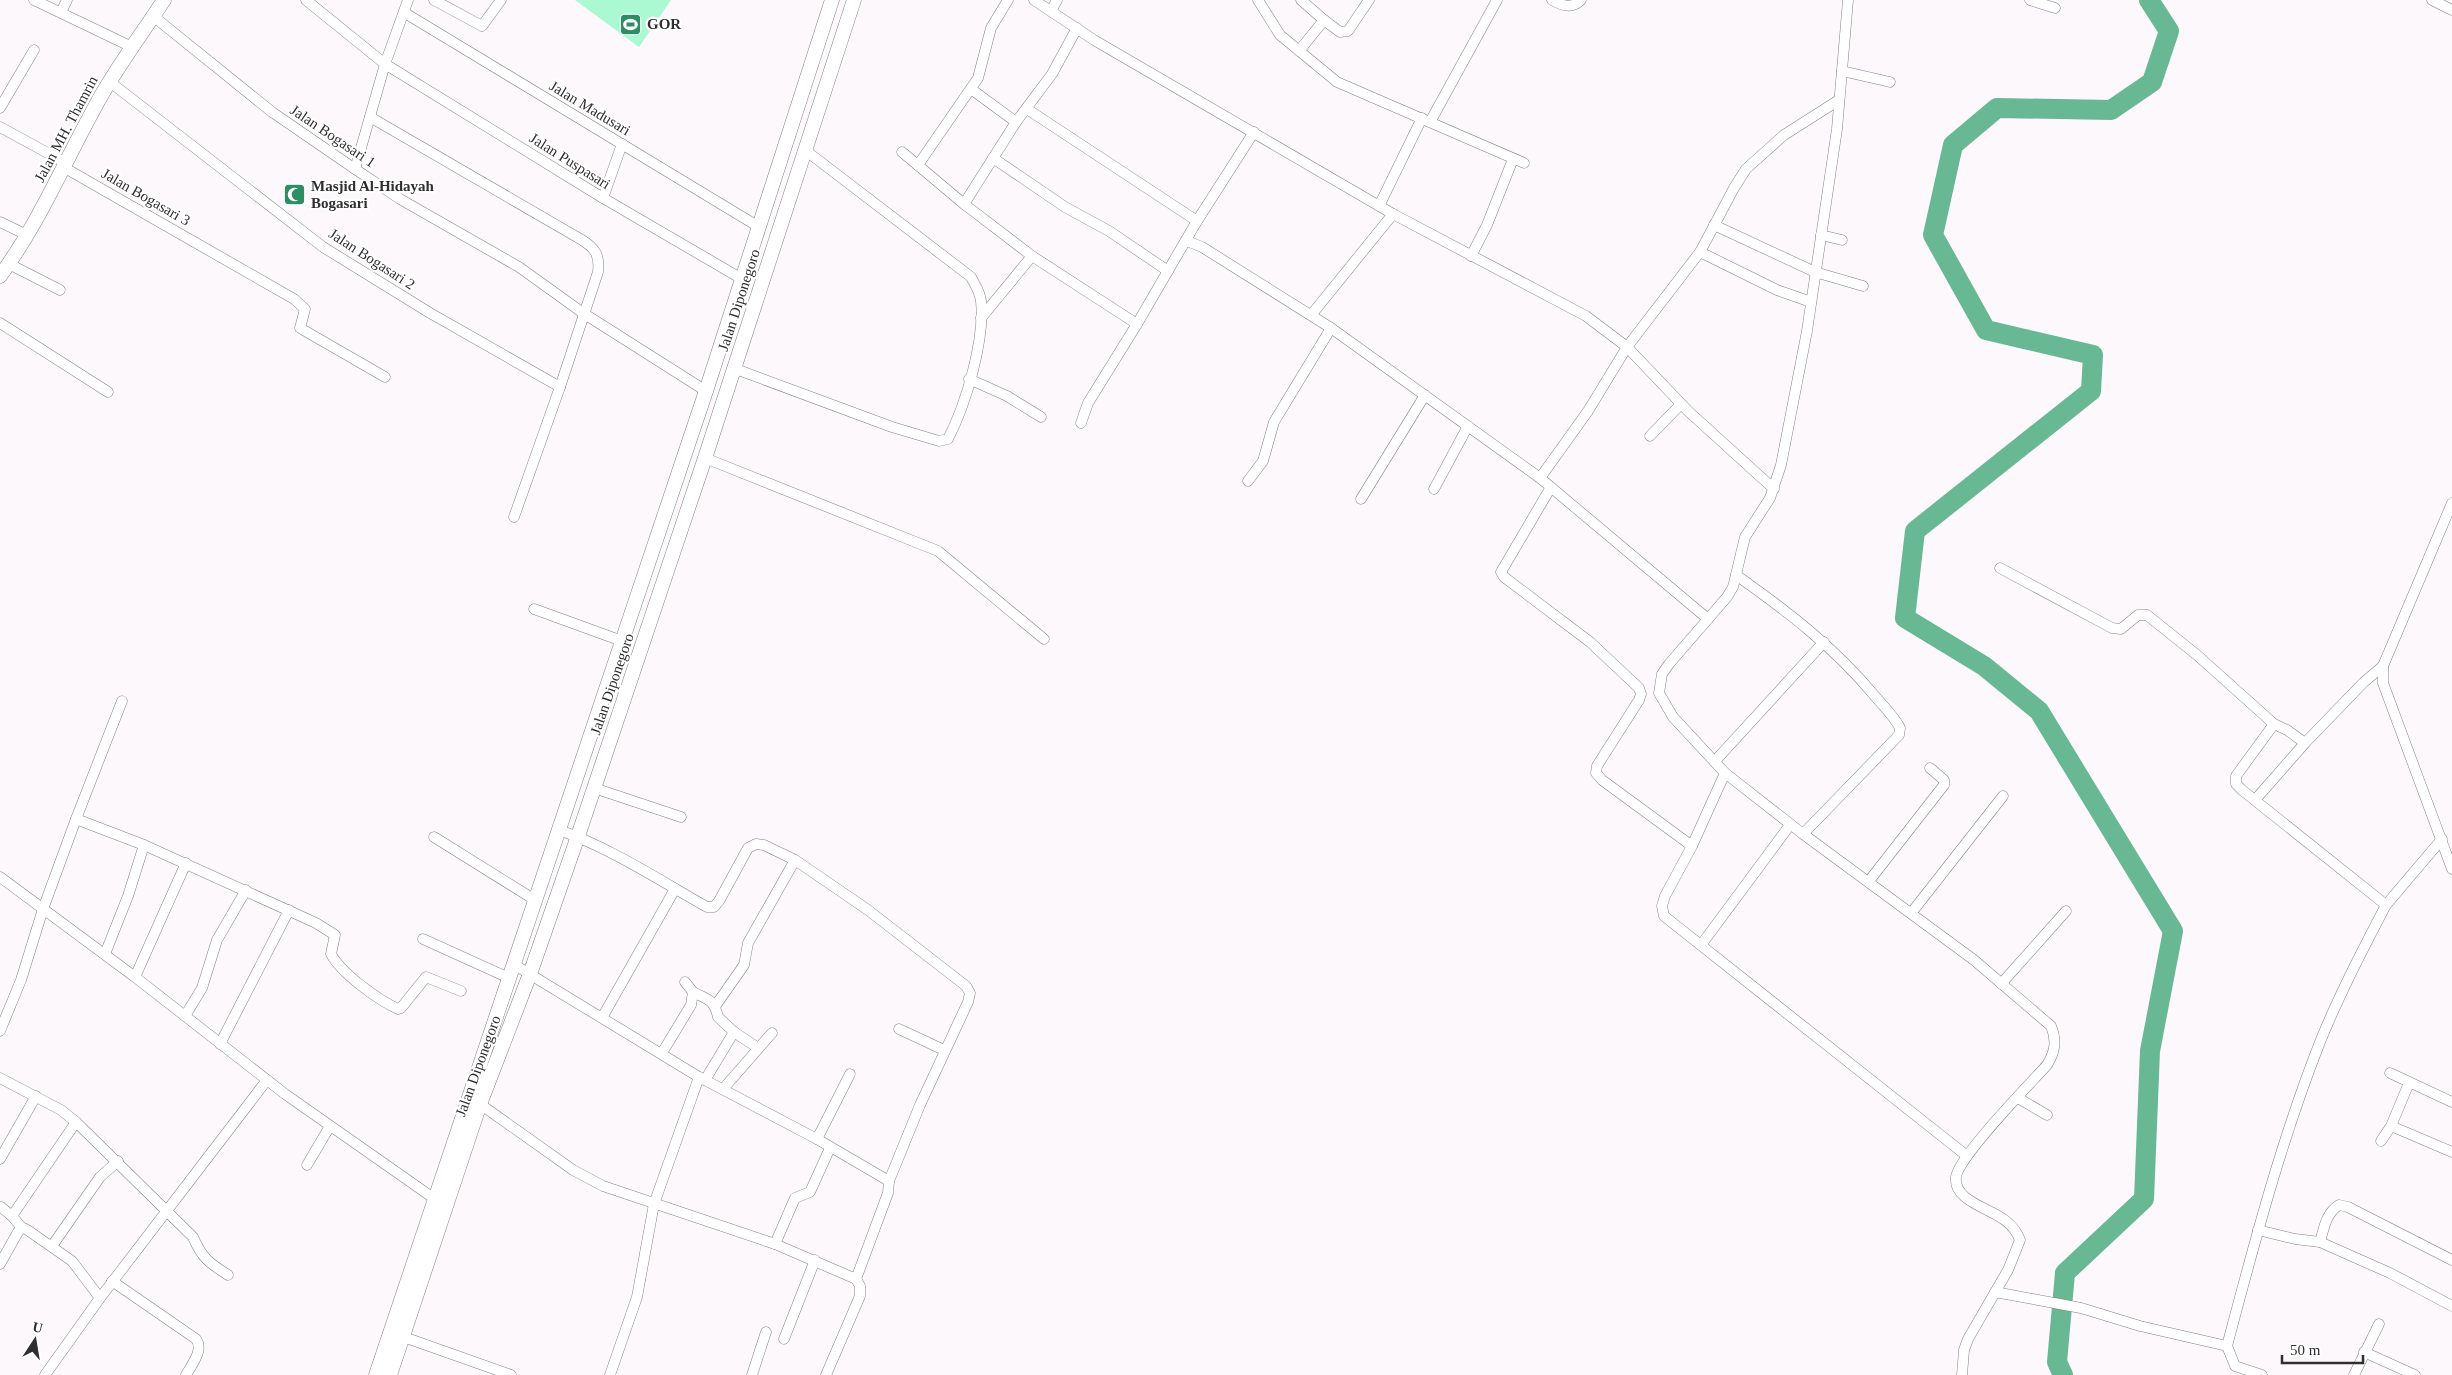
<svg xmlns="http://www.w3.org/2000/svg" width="2452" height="1375" font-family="'Times New Roman',serif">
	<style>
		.garden { fill: #abf9d2 }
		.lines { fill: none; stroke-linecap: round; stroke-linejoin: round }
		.river { stroke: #68b993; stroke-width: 20 }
		.minor-casing { stroke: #868286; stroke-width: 11 }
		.major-casing { stroke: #868286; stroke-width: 15 }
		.minor { stroke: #fff; stroke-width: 10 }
		.major { stroke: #fff; stroke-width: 14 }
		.labels { text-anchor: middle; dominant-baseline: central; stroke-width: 4.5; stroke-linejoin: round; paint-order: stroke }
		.poi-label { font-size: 15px; font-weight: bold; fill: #302f30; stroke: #fff; text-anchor: start }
		.street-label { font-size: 15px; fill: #302f30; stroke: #fff }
	</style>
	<rect width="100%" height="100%" fill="#fcf8fc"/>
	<path class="garden" d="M575,0H671L639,47Z"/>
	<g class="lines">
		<path class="river" d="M2063,1375L2057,1362L2065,1273L2144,1199L2150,1051L2173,931L2039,711L1984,666L1905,618L1915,531L2091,391L2093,355L1986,330L1933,235L1953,145L1997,108L2111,110L2152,82L2169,31L2149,0"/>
		<defs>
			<g id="minor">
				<path d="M34,0L132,47"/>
				<path d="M306,0L385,64L603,198L742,279"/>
				<path d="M434,0L482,26L501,0"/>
				<path d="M1034,0L1094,40L1393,214L1586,316L1627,347L1688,411L1774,489"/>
				<path d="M1258,0L1280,35L1337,82L1524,163"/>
				<path d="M1301,0L1324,20"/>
				<path d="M1552,0C1563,6 1572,9 1581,0"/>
				<path d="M1848,0L1837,129L1807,331L1781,465L1770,498L1745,537L1733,587L1727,597L1669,664L1662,674L1659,693L1673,717L1725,773L1803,834L1974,960L2051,1026C2057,1041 2055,1052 2047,1065C2029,1085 1959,1156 1956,1177C1955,1185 1959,1192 1965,1197C1985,1213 2010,1214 2020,1240L2008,1270L1968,1339L1964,1350L1962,1375"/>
				<path d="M2030,0L2055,8"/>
				<path d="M2432,0L2452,10"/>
				<path d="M1051,11L1057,0"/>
				<path d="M61,12L67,0"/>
				<path d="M405,13L759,227"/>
				<path d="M153,16L272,112L355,169L400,199L519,267L583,313L706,391"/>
				<path d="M1299,51L1324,20L1340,32L1348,31L1369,0"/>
				<path d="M1842,71L1890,82"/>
				<path d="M110,82L323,247L430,313L560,387L598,272C600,255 595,248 582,240L370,117"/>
				<path d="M971,89L1016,122"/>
				<path d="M0,108L34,50"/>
				<path d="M1027,109L1197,221L1137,324"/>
				<path d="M1430,122L1497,0"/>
				<path d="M0,127L66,163"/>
				<path d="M902,152L964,204L1032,256"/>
				<path d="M993,158L1065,207L1109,231L1168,271"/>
				<path d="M918,165L978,78L991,28L1008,0"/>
				<path d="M65,168L294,299L305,309L300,328L385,377"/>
				<path d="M355,169L385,64L408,0"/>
				<path d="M603,198L622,144"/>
				<path d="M964,204L1016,122L1052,74L1077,28"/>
				<path d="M1379,206L1422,118"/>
				<path d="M1197,221L1254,132"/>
				<path d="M0,222L27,235"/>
				<path d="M1714,225L1815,272L1863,286"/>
				<path d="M1821,235L1842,240"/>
				<path d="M1187,241L1202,247L1331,328L1540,478L1708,619"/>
				<path d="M1700,252L1777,290L1811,302"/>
				<path d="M1471,256L1487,225L1513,159"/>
				<path d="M9,264L60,290"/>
				<path d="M1312,314L1393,214"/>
				<path d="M981,318L1032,256L1137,324L1088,403L1081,423"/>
				<path d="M0,323L108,392"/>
				<path d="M733,368L892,427L939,441L948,439C966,404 985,340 981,301C980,292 975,285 971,277L805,150"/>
				<path d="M969,379L1007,396L1041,417"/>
				<path d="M1650,436L1681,404"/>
				<path d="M705,458L938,551L1044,639"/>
				<path d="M1540,478L1588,411L1627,347L1700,252L1734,188L1746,169L1784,135L1839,100"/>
				<path d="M1248,481L1263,461L1274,422L1331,328"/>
				<path d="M1551,487L1501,572L1504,577L1590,642L1639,688L1641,694L1639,700L1597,766L1596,773L1602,780L1692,846"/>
				<path d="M1434,489L1468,426"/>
				<path d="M1361,499L1425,395"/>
				<path d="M2452,503L2383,666V683L2452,869"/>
				<path d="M514,517L560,387"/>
				<path d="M2000,568L2112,628L2121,629L2138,615H2147L2197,655L2274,724"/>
				<path d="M1736,575C1787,611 1834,647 1874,695C1883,706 1894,716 1900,728L1899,735L1803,834"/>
				<path d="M534,609L622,641"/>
				<path d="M1715,761L1824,642"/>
				<path d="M1725,773L1692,846L1665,896L1662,906L1664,916L1967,1156"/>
				<path d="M594,788L681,817"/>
				<path d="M2255,800L2305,743"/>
				<path d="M76,819L122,701"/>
				<path d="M559,830C611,848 659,880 707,907H714L719,901L748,848L756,844L764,845L795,860L868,910L966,986L970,993L968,1002L920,1105L889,1181"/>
				<path d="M434,837L535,900"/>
				<path d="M0,877L135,977L285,1094L439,1202"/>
				<path d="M1869,881L1944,785V780L1930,768"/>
				<path d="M2386,905L2442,839"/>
				<path d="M1912,912L2003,796"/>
				<path d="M423,939L509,978"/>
				<path d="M1701,945L1790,825"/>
				<path d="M105,954L128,896L144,845"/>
				<path d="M135,977L186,863"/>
				<path d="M2001,984L2066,911"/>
				<path d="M693,992C708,1000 714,999 718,1017L734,1032L758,1048"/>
				<path d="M716,1005L744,965L748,943L795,860"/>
				<path d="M185,1016L202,988L217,940L246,890"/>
				<path d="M603,1016L675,889"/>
				<path d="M899,1029L944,1050"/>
				<path d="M0,1031L21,980L43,909L76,819L144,845L316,923L335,935L331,954C341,973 378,1000 398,1009L401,1008L426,977L461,991"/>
				<path d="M220,1044L289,910"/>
				<path d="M662,1053L691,1005L693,992L685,982"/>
				<path d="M2390,1073L2452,1102"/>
				<path d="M0,1078L61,1110L76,1122L193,1237C202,1258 209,1263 228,1275"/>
				<path d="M705,1080L734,1032"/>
				<path d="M723,1089L772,1033"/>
				<path d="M2018,1098L2047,1115"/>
				<path d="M480,1104L573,1170L603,1186L775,1244L856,1279L888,1193L889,1181L817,1139L699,1077L513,964"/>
				<path d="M2391,1126L2452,1152"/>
				<path d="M817,1139L850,1074"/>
				<path d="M2381,1141L2391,1126L2409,1083"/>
				<path d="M0,1159L36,1096"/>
				<path d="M307,1165L330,1126"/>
				<path d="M1,1207L12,1216"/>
				<path d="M22,1228L12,1216L76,1122"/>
				<path d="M2258,1230L2295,1239L2320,1242L2390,1273L2452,1306"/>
				<path d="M2320,1242C2324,1228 2326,1213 2339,1205L2348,1207L2452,1260"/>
				<path d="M775,1244L795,1198L810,1192L830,1148"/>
				<path d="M52,1246L100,1177L118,1161"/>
				<path d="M0,1264L18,1232L22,1228L26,1229L72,1261L100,1298"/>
				<path d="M112,1281L196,1339C204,1350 192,1364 186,1375"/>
				<path d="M1995,1292L2081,1308L2140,1326L2227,1346C2254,1244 2281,1141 2320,1042C2339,995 2363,949 2386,905L2242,790L2236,784V776L2274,724L2287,730L2305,743L2364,682L2383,666"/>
				<path d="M398,1335L511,1375"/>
				<path d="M784,1339L815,1260"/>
				<path d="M2227,1346L2235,1366L2262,1375"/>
				<path d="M2364,1352L2415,1375"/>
				<path d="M45,1375L100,1298L267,1080"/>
				<path d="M610,1375L637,1297L654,1204L699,1077"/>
				<path d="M752,1375L766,1332"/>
				<path d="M826,1375L860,1296V1286L856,1279"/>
				<path d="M2354,1375L2379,1324"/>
			</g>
			<g id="major">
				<path d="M0,276C41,220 67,156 101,96C120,63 143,32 164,0"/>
				<path d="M376,1375L706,391L832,0"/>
				<path d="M390,1375L480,1104L530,974L578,836L705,458L854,0"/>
			</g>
		</defs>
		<use href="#minor" class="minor-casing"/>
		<use href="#major" class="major-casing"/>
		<use href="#minor" class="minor"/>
		<use href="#major" class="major"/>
	</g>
	<defs>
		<symbol id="stadium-square" viewBox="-11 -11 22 22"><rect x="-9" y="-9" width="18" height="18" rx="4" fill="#2d8d65" stroke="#fff"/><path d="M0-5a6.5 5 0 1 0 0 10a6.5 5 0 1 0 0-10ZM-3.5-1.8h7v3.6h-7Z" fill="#fff"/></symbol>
		<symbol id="mosque-square" viewBox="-11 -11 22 22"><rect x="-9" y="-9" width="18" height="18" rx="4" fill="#2d8d65" stroke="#fff"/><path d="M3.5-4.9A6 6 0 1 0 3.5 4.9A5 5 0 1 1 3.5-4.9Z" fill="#fff"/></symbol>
	</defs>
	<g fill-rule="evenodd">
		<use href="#stadium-square" x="618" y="12" width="25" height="25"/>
		<use href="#mosque-square" x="282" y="182" width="25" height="25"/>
	</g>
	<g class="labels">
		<g class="poi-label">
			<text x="647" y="24">GOR</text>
			<text x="311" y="186">Masjid Al-Hidayah<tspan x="311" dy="17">Bogasari</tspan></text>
		</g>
		<g class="street-label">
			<text transform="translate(590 108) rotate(31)">Jalan Madusari</text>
			<text transform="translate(66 129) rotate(-62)">Jalan MH. Thamrin</text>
			<text transform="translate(333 136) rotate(34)">Jalan Bogasari 1</text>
			<text transform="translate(570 161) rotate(32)">Jalan Puspasari</text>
			<text transform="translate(146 197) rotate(30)">Jalan Bogasari 3</text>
			<text transform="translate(372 259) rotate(33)">Jalan Bogasari 2</text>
			<text transform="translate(739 300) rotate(-72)">Jalan Diponegoro</text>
			<text transform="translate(612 684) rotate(-71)">Jalan Diponegoro</text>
			<text transform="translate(478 1066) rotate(-70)">Jalan Diponegoro</text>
		</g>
	</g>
	<g transform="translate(35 1340) rotate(12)" stroke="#ffffff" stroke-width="4" paint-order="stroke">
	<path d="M0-4L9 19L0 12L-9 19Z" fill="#302f30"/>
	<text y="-8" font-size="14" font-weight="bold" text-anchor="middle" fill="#302f30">U</text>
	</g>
	<path d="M2282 1355v8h81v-8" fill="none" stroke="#302f30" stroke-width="2.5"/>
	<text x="2290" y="1355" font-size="15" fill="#302f30" stroke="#ffffff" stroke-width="4" paint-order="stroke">50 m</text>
</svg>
